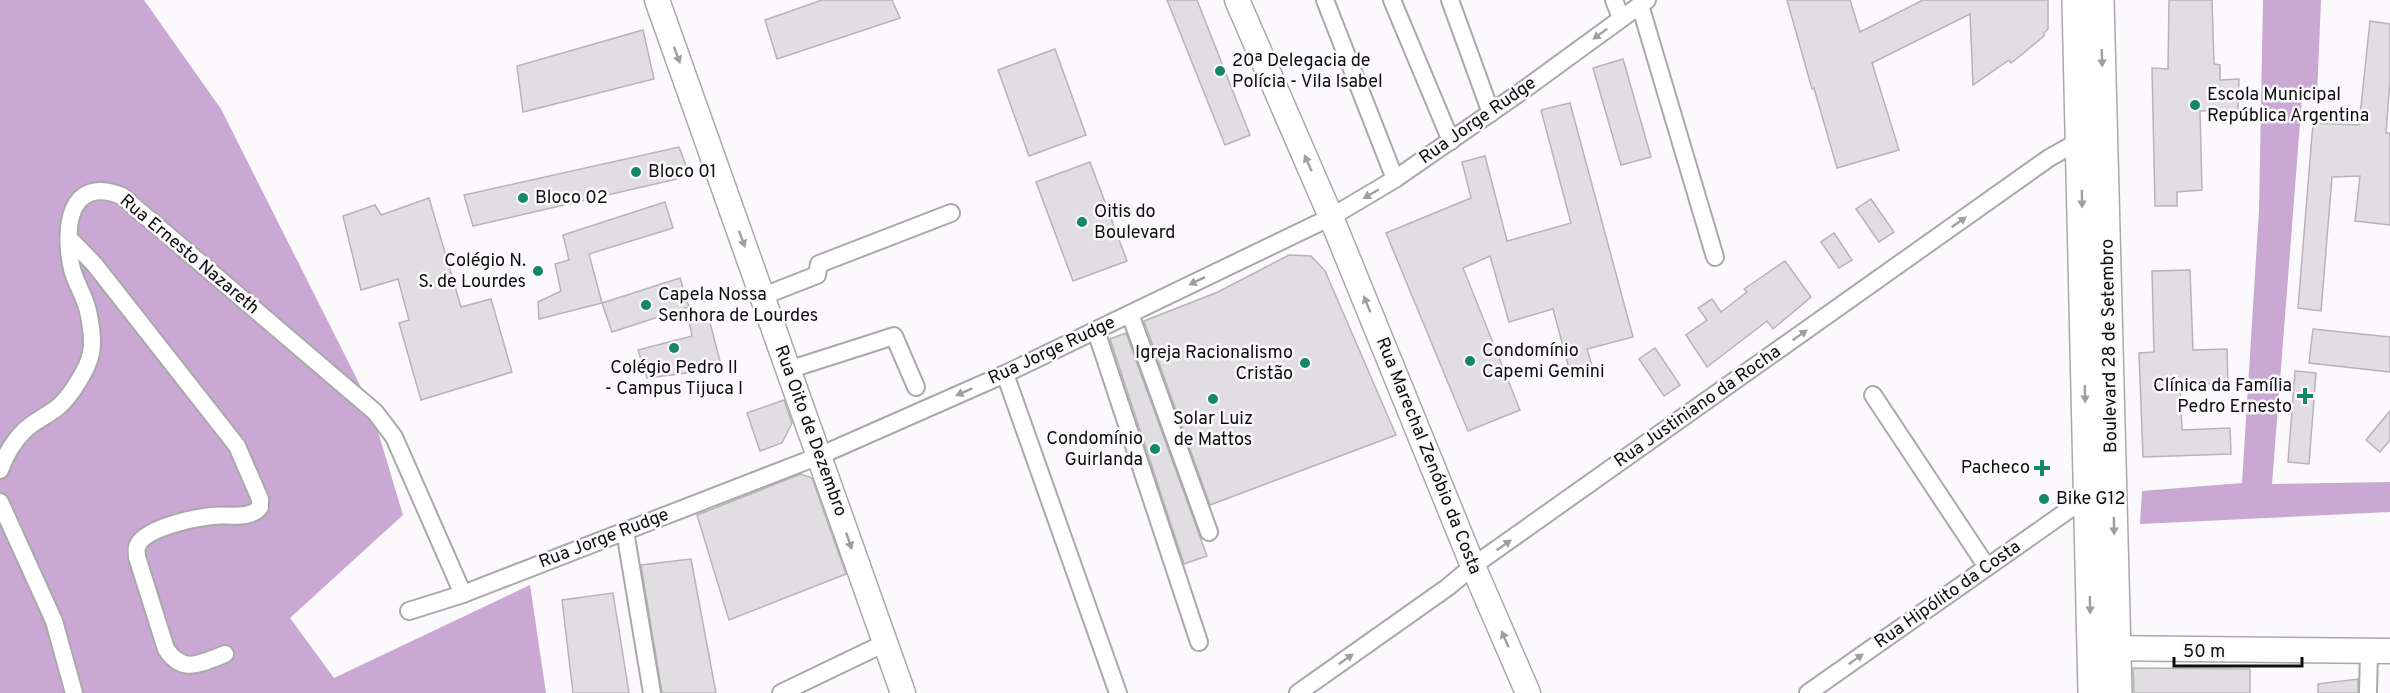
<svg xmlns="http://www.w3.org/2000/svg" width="2390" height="693" font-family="Overpass,sans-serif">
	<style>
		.forest { fill: #c9a8d3 }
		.building { fill: #e1dee1; stroke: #b7b4b7; stroke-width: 1.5 }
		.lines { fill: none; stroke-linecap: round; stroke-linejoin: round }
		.street-casing { stroke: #aaa8ab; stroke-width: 20 }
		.secondary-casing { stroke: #aaa8ab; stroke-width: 27 }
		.primary-casing { stroke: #aaa8ab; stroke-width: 30 }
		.street { stroke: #fff; stroke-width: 16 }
		.secondary { stroke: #fff; stroke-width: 24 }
		.primary { stroke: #fff; stroke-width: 27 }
		.oneway { fill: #9f9f9f }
		.poi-dot { fill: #138767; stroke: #fbf9fc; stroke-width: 2 }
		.labels { text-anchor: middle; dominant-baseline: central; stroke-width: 5; stroke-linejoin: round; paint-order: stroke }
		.poi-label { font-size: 18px; fill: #0f0e0f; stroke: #fbf9fc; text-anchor: start }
		.street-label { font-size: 18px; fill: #0f0e0f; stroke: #fbf9fc }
	</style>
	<rect width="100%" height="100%" fill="#fbf9fc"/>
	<g class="forest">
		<path d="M0,0H144L221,109L370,405L403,515L290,618L334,678L530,585L546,693H0Z"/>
		<path d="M2263,0H2321L2317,96L2302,97L2272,484L2390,482V512L2140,524L2142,491L2242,483L2259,210Z"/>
	</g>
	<g class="building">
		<path d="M822,0H892L900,18L777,59L765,20Z"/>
		<path d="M1167,0H1197L1250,135L1225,145Z"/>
		<path d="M1787,0H1850L1860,32L1923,0H2048V29L2044,33V36L2020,56L2011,63L2009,60L1973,85L1970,14L1872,63L1899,150L1837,168L1814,88L1812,89Z"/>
		<path d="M2169,0H2212L2214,64L2220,65V80L2239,79L2238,110L2200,111L2202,190L2177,192V206H2155L2152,68L2168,69Z"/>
		<path d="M2370,21L2390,24V79L2386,133H2390V225L2355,221L2360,176L2332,177L2321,311L2298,308L2313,123L2359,125Z"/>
		<path d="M643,30L654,79L523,112L517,66Z"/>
		<path d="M1055,49L1086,135L1029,156L998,70Z"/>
		<path d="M1623,59L1651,157L1621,165L1593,68Z"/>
		<path d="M1570,103L1633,337L1587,349L1592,366L1570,372L1553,309L1509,322L1490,256L1463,268L1520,410L1468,431L1386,233L1471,198L1462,162L1485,156L1507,241L1571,223L1541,110Z"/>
		<path d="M679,147L690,176L473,226L464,195Z"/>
		<path d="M1090,162L1127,261L1073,281L1036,182Z"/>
		<path d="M429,198L461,307L491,299L512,372L421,400L399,323L409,320L398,279L361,290L343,216L375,205L381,215Z"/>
		<path d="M1871,199L1894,232L1879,242L1856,209Z"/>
		<path d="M665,202L673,228L589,254L602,303L539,319L538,302L561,291L555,264L569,260L563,235Z"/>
		<path d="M1834,233L1852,260L1839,268L1821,242Z"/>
		<path d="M1289,255L1311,256L1325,271L1396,435L1210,505L1144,321L1218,292Z"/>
		<path d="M1785,261L1811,297L1773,329L1767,321L1707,367L1686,335L1707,320L1698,308L1712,299L1721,312L1747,292L1744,289Z"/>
		<path d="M2190,270L2193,350L2227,349L2228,383L2180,385L2182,430L2230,428L2231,454L2143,457L2139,353L2154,352L2152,271Z"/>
		<path d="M680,278L689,307L612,332L602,303Z"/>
		<path d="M709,319L721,365L687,373L647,378L638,350L692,336L689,322Z"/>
		<path d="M2313,329L2390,337V372L2309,363Z"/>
		<path d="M1126,333L1207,556L1184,564L1110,339Z"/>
		<path d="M1655,348L1680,385L1664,396L1639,359Z"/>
		<path d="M2295,371L2316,373L2309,464L2288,462Z"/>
		<path d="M784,400L792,423L782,443L760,451L747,413Z"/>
		<path d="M2390,411V440L2380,452L2366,440Z"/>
		<path d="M801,474L812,478L846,574L729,620L697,515Z"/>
		<path d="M691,559L716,693H662L641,565Z"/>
		<path d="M613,593L629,693H573L562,600Z"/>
		<path d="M2133,668L2250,669V693H2134Z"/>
		<path d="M2358,679V693H2318V684Z"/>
	</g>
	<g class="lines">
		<defs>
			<g id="street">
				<path d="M1325,0L1395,179"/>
				<path d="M1392,0L1451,141"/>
				<path d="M1450,0L1491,113"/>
				<path d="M1614,0L1621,18"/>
				<path d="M1640,5L1715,257"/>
				<path d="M70,239L95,265L237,446L260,499V507C251,520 227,514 212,516C194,518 143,528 137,547C136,550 137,554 137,557L166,649C183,675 201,663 225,654"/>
				<path d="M763,296L817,275L819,264L951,213"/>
				<path d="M1130,314L1209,532"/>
				<path d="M1096,331L1199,642"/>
				<path d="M788,370L894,336L916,387"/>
				<path d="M1005,374L1118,693"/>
				<path d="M1873,395L1987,567"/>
				<path d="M0,470C5,456 13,442 24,431C34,421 47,416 58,407C70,397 88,369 91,353C93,343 91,326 89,316C87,299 76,285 72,269C63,230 68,174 122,196L375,412L394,437L463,594"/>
				<path d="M0,502L54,621L74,693"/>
				<path d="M625,531L652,693"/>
				<path d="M409,611L463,594L819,456L1005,374L1331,217L1395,179L1522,91L1647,0"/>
				<path d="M781,693L885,643"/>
				<path d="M1298,693L1448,587L1473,566L2049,158L2081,140L2085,141"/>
				<path d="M1808,693L2087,497"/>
				<path d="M2368,693L2369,651"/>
			</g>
			<g id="secondary">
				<path d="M657,0L903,693"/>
				<path d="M1237,0L1331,217L1473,566L1528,693"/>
				<path d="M2099,648L2390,651"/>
			</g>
			<g id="primary">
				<path d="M2076,0L2092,693"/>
				<path d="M2100,0L2118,693"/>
			</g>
		</defs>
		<use href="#street" class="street-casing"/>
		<use href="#secondary" class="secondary-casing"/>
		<use href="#primary" class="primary-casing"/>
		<use href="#street" class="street"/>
		<use href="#secondary" class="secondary"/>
		<use href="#primary" class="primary"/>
	</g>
	<defs><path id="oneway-solid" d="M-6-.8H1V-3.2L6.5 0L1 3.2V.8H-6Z" transform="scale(1.5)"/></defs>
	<g class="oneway">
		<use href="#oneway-solid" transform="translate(1600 34) rotate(144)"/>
		<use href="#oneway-solid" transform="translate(677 55) rotate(70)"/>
		<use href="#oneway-solid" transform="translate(2102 58) rotate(88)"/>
		<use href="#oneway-solid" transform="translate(1308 163) rotate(-114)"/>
		<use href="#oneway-solid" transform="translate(1371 194) rotate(150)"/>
		<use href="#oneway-solid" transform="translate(2082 199) rotate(89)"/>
		<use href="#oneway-solid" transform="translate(1959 222) rotate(-35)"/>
		<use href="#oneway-solid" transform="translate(742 239) rotate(70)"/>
		<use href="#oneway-solid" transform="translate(1197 281) rotate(154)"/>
		<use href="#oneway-solid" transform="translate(1367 304) rotate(-112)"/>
		<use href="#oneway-solid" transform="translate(1800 335) rotate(-35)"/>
		<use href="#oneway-solid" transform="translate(964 392) rotate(156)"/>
		<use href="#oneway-solid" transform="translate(2085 394) rotate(89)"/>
		<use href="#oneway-solid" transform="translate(2114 526) rotate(89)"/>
		<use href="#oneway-solid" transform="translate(849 541) rotate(71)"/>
		<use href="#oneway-solid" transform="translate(1504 545) rotate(-35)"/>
		<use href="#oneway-solid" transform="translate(2090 605) rotate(89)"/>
		<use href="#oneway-solid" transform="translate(1505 639) rotate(-113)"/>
		<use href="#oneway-solid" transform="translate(1346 659) rotate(-35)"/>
		<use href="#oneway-solid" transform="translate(1856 659) rotate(-35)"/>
	</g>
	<g class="poi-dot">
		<circle cx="1220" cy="71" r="6"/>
		<circle cx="2195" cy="105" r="6"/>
		<circle cx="636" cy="172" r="6"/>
		<circle cx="523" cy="198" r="6"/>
		<circle cx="1082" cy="222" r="6"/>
		<circle cx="538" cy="271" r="6"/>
		<circle cx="646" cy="305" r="6"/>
		<circle cx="674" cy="348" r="6"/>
		<circle cx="1470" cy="361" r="6"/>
		<circle cx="1305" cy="363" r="6"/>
		<path d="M2302 387h6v6h6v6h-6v6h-6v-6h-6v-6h6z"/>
		<circle cx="1213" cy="399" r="6"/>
		<circle cx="1155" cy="449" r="6"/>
		<path d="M2039 459h6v6h6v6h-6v6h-6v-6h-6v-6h6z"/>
		<circle cx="2044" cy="499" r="6"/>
	</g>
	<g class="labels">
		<g class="poi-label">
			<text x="1232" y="61">20ª Delegacia de<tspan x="1232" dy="21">Polícia - Vila Isabel</tspan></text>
			<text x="2207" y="95">Escola Municipal<tspan x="2207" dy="21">República Argentina</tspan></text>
			<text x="648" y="172">Bloco 01</text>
			<text x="535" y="198">Bloco 02</text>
			<text x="1094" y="212">Oitis do<tspan x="1094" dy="21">Boulevard</tspan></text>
			<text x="526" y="261" text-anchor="end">Colégio N.<tspan x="526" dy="21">S. de Lourdes</tspan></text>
			<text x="658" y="295">Capela Nossa<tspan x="658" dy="21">Senhora de Lourdes</tspan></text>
			<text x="1482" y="351">Condomínio<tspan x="1482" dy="21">Capemi Gemini</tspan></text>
			<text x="1293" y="353" text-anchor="end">Igreja Racionalismo<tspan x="1293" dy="21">Cristão</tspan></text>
			<text x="674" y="368" text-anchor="middle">Colégio Pedro II<tspan x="674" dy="21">- Campus Tijuca I</tspan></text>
			<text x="2292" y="386" text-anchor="end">Clínica da Família<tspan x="2292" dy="21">Pedro Ernesto</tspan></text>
			<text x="1213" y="419" text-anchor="middle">Solar Luiz<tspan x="1213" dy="21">de Mattos</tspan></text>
			<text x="1143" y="439" text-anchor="end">Condomínio<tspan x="1143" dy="21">Guirlanda</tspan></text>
			<text x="2030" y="468" text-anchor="end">Pacheco</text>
			<text x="2056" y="499">Bike G12</text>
		</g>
		<g class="street-label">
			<text transform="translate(1478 121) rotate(-35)">Rua Jorge Rudge</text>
			<text transform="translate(189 255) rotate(40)">Rua Ernesto Nazareth</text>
			<text transform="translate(2110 346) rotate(-91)">Boulevard 28 de Setembro</text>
			<text transform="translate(1052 351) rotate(-25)">Rua Jorge Rudge</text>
			<text transform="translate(1698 407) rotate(-35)">Rua Justiniano da Rocha</text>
			<text transform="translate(810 431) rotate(70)">Rua Oito de Dezembro</text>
			<text transform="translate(1428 456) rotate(68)">Rua Marechal Zenóbio da Costa</text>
			<text transform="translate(604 539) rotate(-21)">Rua Jorge Rudge</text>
			<text transform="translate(1948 595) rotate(-35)">Rua Hipólito da Costa</text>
		</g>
	</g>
	<path d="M2174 657v9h128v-9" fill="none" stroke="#0f0e0f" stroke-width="3"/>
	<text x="2183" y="657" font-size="18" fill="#0f0e0f" stroke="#fbf9fc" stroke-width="4.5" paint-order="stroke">50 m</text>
</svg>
